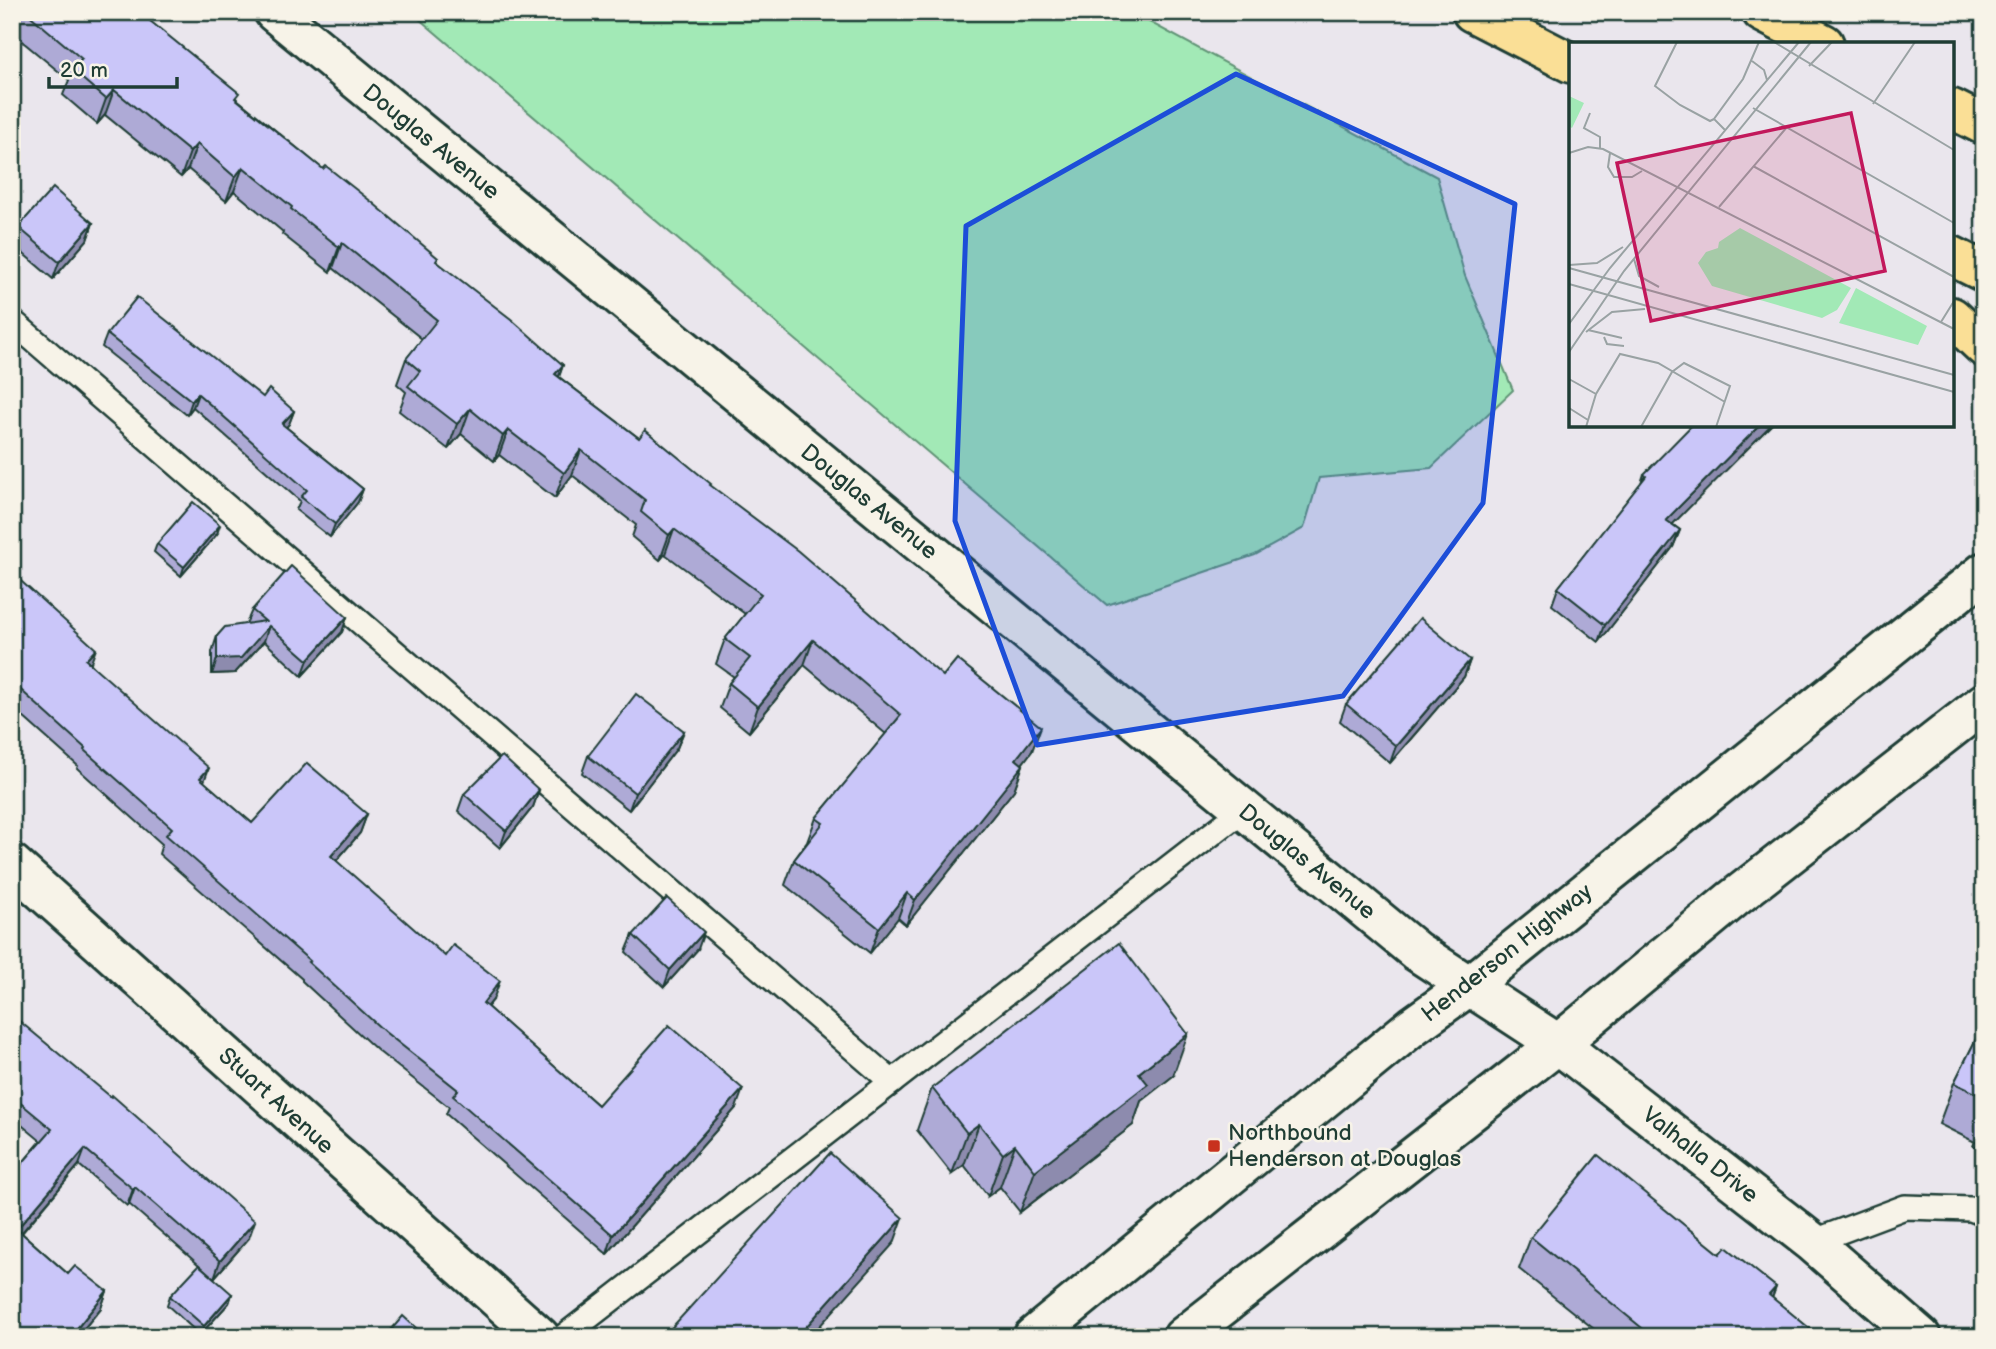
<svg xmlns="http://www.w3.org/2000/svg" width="1996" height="1349" font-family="'Balsamiq Sans',sans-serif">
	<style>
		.green { fill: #a2e9b6; stroke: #609375; stroke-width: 2 }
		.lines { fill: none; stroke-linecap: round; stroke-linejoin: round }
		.lane-casing { stroke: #1f3d34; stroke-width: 28 }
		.street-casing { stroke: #1f3d34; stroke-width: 44 }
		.secondary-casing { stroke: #1f3d34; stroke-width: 44 }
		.primary-casing { stroke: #1f3d34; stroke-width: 44 }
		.lane { stroke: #f7f3e8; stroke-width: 23 }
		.street { stroke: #f7f3e8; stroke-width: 38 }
		.secondary { stroke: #f7f3e8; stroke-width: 38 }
		.primary { stroke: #fadf96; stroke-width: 38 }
		.wall { fill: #aeaad6; stroke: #1f3d34; stroke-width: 2 }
		.shaded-wall { fill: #8d8bae; stroke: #1f3d34; stroke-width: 2 }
		.building { fill: #cac6f9; stroke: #1f3d34; stroke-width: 2 }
		.marked { fill: #1d4ed8; fill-opacity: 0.2; stroke: #1d4ed8; stroke-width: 5; stroke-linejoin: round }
		.poi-dot { fill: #c8321e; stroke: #f7f3e8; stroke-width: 2.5 }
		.labels { text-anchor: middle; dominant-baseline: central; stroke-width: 5; stroke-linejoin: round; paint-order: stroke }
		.street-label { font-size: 23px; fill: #1f3d34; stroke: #f7f3e8 }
		.poi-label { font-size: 23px; fill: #1f3d34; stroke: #f7f3e8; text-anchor: start }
		.inset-road { fill: none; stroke: #99a2a3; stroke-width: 2 }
		.view { fill: #c2185b; fill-opacity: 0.15; stroke: #c2185b; stroke-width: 3.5 }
		.inset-edge { fill: none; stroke: #1f3d34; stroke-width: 3.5 }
	</style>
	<rect width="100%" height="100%" fill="#eae6ed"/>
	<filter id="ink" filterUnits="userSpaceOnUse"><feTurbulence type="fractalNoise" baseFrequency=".0143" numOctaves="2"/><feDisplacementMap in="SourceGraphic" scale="14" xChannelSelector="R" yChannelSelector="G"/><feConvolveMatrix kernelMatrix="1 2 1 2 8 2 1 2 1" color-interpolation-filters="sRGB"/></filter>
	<g filter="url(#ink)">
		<path class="green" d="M411,12H1131L1437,177L1465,276L1513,390L1431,468L1319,478L1304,528L1255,555L1107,605Z"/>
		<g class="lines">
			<defs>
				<g id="lane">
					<path d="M12,321L892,1082"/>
					<path d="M1812,1242L1905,1207L1971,1209L1984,1214"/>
					<path d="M563,1337L1244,809"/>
				</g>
				<g id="street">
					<path d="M274,12L1416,951L1558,1044L1812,1242L1921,1337"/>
					<path d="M12,864L540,1337"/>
				</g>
				<g id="secondary">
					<path d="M1033,1337L1413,1026L1469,986L1984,572"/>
					<path d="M1183,1337L1558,1044L1733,899L1984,703"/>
				</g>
				<g id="primary">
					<path d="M1472,12L1571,63"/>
					<path d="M1762,12L1824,44"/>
					<path d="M1952,109L1984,125"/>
					<path d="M1952,256L1984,272"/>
					<path d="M1952,317L1984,347"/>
				</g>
			</defs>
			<use href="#lane" class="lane-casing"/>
			<use href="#street" class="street-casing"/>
			<use href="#secondary" class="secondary-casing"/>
			<use href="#primary" class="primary-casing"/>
			<use href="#lane" class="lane"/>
			<use href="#street" class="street"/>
			<use href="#secondary" class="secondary"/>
			<use href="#primary" class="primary"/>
		</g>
		<g class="wall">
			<path d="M12,12H139L237,99L563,365L559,377L639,438L710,486L1032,751L1022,764L1023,765L1014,790L906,925L898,918L870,953L785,885L794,860L807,842L816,818L886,734L804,665L749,732L720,708L729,683L734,677L716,664L725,639L745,614L665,554L660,560L632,537L636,525L572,475L555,498L499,455L494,461L461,434L448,449L399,411L406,392L397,384L406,359L422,339L333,268L330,272L282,234L283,232L234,191L226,201L188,169L181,177L105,115L97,124L63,95L69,80L12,33Z"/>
			<path d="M93,223L87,240L53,279L12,244L18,227Z"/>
			<path d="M107,334L294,411L289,424L286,427L363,489L358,502L330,537L296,510L300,501L193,407L187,415L102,347Z"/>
			<path d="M1771,425L1672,524L1680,530L1673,547L1599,642L1552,605L1558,588L1641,483L1644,474Z"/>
			<path d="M217,534L181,576L154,552L157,544Z"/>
			<path d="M12,573L91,664L204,782L252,823L367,814L360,833L336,861L493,1000L487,1007L598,1105L736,1108L607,1254L446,1114L449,1107L378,1051L302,981V979L159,854L162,844L77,768L78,766L12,707Z"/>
			<path d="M252,610L347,617L342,632L302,676L264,641L235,673L212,674V652L217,636L246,624Z"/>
			<path d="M1470,660L1464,677L1390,763L1340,721L1346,704Z"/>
			<path d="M684,731L677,748L629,810L582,773L588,756Z"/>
			<path d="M539,790L533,807L500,848L458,811L464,794Z"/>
			<path d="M633,935L698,949L664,987L626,952Z"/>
			<path d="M12,1015L249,1238L214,1278L129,1204L127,1206L79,1165L22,1233L68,1274L107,1291L101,1308L77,1337H12V1175L41,1141L12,1117Z"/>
			<path d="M1984,1023V1151L1973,1146L1975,1142L1939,1124L1954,1083Z"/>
			<path d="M1173,1076L1141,1101L1133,1125L1020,1212L1000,1187L988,1196L964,1165L952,1174L917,1130L932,1088Z"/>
			<path d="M1531,1237L1720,1254L1776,1287L1772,1298L1820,1337H1604L1519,1269Z"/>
			<path d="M232,1294L229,1303L200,1335L167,1305L170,1296Z"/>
		</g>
		<g class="shaded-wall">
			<path d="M114,90L105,115L97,124L106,99Z"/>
			<path d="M197,144L188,169L181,177L190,152Z"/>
			<path d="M243,167L234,191L226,201L235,177Z"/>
			<path d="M93,223L87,240L53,279L59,262Z"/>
			<path d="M342,243L333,268L330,272L339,247Z"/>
			<path d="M563,365L554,390L555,374Z"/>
			<path d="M198,394L193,407L187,415L192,401Z"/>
			<path d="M470,409L461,434L448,449L457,424Z"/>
			<path d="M294,411L289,424L277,438L282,424Z"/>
			<path d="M1760,425H1771L1660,537L1666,520Z"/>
			<path d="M508,430L499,455L494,461L503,436Z"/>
			<path d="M581,450L572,475L555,498L564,473Z"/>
			<path d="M363,489L358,502L330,537L335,524Z"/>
			<path d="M220,525L217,534L181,576L184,567Z"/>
			<path d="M674,529L665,554L660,560L669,535Z"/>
			<path d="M1680,530L1673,547L1599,642L1605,625Z"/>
			<path d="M347,617L342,632L302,676L308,660Z"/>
			<path d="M269,626L264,641L235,673L212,674L217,659Z"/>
			<path d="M813,640L804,665L749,732L758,707Z"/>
			<path d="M96,649L89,668L86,660Z"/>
			<path d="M1470,660L1464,677L1390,763L1396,746Z"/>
			<path d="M1041,727L1032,751L1007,784L1016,759Z"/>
			<path d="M684,731L677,748L629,810L635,793Z"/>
			<path d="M1023,765L1014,790L906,925L915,900Z"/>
			<path d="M209,768L202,787L200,778Z"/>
			<path d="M539,790L533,807L500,848L506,831Z"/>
			<path d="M367,814L360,833L324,875L331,856Z"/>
			<path d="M907,893L898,918L870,953L879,928Z"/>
			<path d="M704,932L698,949L664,987L670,970Z"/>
			<path d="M500,981L493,1000L476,1021L483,1003Z"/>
			<path d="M1188,1034L1173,1076L1141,1101L1133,1125L1020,1212L1035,1171L1139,1073Z"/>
			<path d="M743,1089L736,1108L607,1254L613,1235Z"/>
			<path d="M979,1124L964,1165L952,1174L967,1133Z"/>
			<path d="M1015,1145L1000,1187L988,1196L1003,1154Z"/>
			<path d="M85,1149L79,1165L12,1244L17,1229Z"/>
			<path d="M135,1187L129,1204L127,1206L133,1189Z"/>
			<path d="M903,1218L894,1243L810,1337H797Z"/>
			<path d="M255,1221L249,1238L214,1278L220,1261Z"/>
			<path d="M1776,1287L1765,1318L1769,1295Z"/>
			<path d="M107,1291L101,1308L77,1337H70Z"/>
			<path d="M232,1294L229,1303L200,1335L204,1326Z"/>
		</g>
		<g class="building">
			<path d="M26,12H139L239,93L235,98L323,169L326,166L373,203L438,258L436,261L511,319L563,365L555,374L639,438L645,430L711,484L710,485L798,551L943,676L957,659L1041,727L1016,759L1023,765L915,900L907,893L879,928L794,860L823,823L816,818L901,715L813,640L758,707L729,683L750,658L725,639L761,594L674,529L669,535L641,512L645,500L581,450L564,473L508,430L503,436L470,409L457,424L408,386L420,371L406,359L437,320L342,243L339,247L291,209L292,207L243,167L235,177L197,144L190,152L114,90L106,99L72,70L82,59Z"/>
			<path d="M53,188L93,223L59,262L18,227Z"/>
			<path d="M137,297L263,397L269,389L294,411L282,424L363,489L335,524L301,497L307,490L198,394L192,401L107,334Z"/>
			<path d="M1692,425H1760L1666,520L1680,530L1605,625L1558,588L1646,476L1644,474Z"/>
			<path d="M193,502L220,525L184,567L157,544Z"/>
			<path d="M291,566L347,617L308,660L269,626L241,658L217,659V636L225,627L265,621L252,610Z"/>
			<path d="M12,573L96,649L86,660L209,768L200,778L252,823L307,763L367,814L331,856L445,956L453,945L500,981L483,1003L598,1105L669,1025L743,1089L613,1235L453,1096L458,1090L385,1032L308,962L310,961L166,835L172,828L84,750L85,748L12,682Z"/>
			<path d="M1420,618L1470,660L1396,746L1346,704Z"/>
			<path d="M636,694L684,731L635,793L588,756Z"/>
			<path d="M502,756L539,790L506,831L464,794Z"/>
			<path d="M667,898L704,932L670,970L633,935Z"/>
			<path d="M1119,943L1188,1034L1139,1073L1148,1084L1035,1171L1015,1145L1003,1154L979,1124L967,1133L932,1088Z"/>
			<path d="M12,1015L111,1097L112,1095L255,1221L220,1261L135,1187L133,1189L85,1149L17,1229L68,1274L75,1266L107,1291L70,1337H12V1175L52,1129L12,1096Z"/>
			<path d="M1984,1023V1097L1954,1083Z"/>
			<path d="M830,1153L903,1218L797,1337H667L665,1335Z"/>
			<path d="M1598,1155L1720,1254L1726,1247L1776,1287L1769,1295L1820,1337H1653L1531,1237Z"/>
			<path d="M199,1265L232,1294L204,1326L170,1296Z"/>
			<path d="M403,1316L426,1337H385Z"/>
		</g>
	</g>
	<path class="marked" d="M1236,74L1515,204L1483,503L1343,696L1037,745L955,521L966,226Z"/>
	<rect class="poi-dot" x="1207" y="1139" width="14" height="14" rx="3.5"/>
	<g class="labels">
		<g class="street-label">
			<text transform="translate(431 142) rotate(39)">Douglas Avenue</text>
			<text transform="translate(869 502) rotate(39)">Douglas Avenue</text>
			<text transform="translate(1307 862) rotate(39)">Douglas Avenue</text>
			<text transform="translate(1507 953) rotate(-38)">Henderson Highway</text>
			<text transform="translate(276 1101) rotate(42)">Stuart Avenue</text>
			<text transform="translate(1700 1155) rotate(38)">Valhalla Drive</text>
		</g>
		<g class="poi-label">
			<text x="1228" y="1133">Northbound<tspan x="1228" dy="26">Henderson at Douglas</tspan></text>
		</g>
	</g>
	<g transform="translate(1569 42)">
		<rect width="385" height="385" fill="#eae6ed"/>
		<path d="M0,54L15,61L3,86L0,84ZM171,186L282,246L268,268L253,276L143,244L129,221L137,210L149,206L150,200ZM287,246L358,284L349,303L270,281Z" fill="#a2e9b6"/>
		<path class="inset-road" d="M108,0L86,44L111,63L141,79L145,77M205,0L385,108M183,19L195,28L198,38M240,24L263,0M304,62L346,0M184,66L385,181M21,71L15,86L31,95V107M156,88L145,77L174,37L190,0M0,111L19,105L34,107L385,287M41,111L39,125L45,135H63L73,129M184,124L385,235M150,165L218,85M65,217L70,234L90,245M0,223L28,221L54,205M0,226L385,333M0,242L385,350M372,280L385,259M0,282L41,226L230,0M19,288L53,296M17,290L43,270L76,267M35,295L38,302L55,304M0,310L55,229L242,0M0,337L27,352M0,366L19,378M17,385L27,352L51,312L89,321L156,360M72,385L103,330L115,321L161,344L147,385"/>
		<path class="view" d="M282,71L316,229L82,279L48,121Z"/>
		<rect width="385" height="385" class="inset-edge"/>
	</g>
	<rect width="1996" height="1349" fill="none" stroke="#f7f3e8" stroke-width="42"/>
	<rect x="21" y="21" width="1954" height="1307" fill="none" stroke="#1f3d34" stroke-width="2.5" filter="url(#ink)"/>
	<path d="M49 77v10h128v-10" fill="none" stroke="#1f3d34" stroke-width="3.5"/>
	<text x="60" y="77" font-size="21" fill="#1f3d34" stroke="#f7f3e8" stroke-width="5" paint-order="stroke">20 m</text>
</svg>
